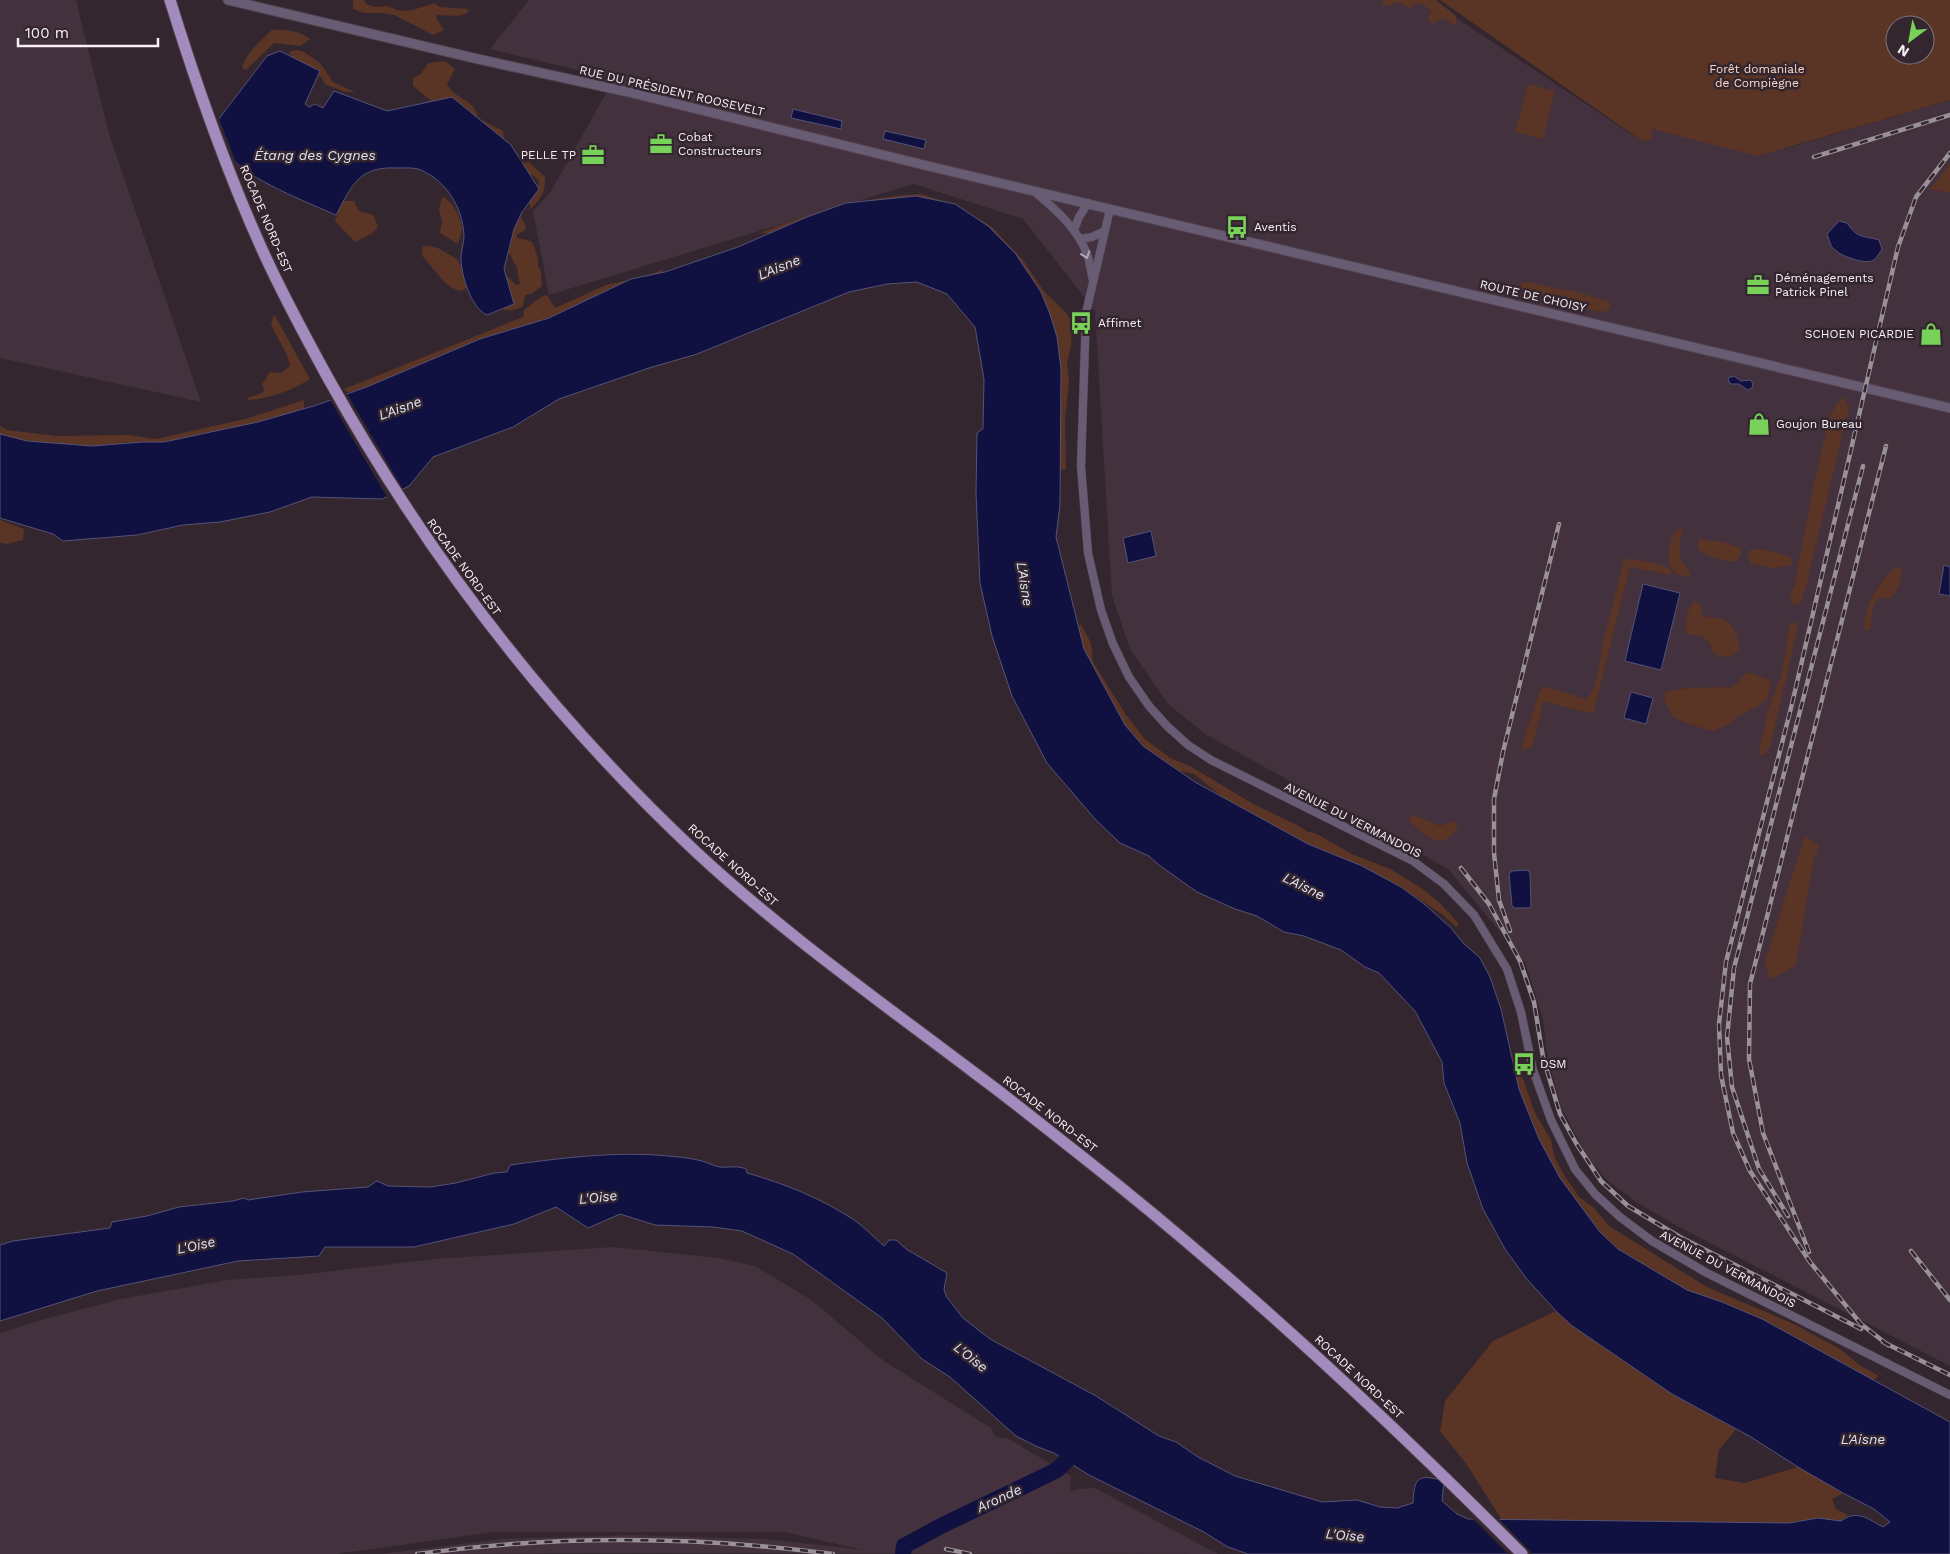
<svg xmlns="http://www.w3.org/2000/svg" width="1950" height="1554" font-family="'Work Sans',sans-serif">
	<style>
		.built { fill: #43313d }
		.green { fill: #5a3425; fill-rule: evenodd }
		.water { fill: #101041; stroke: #565377 }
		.pier { fill: #33262f }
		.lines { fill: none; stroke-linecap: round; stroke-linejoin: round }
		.river { stroke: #101041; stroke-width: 16 }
		.minor-casing { stroke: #4f424b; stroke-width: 9 }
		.tertiary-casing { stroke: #4f424b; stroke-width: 11 }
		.primary-casing { stroke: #4f424b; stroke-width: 13 }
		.minor { stroke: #685c74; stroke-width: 8 }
		.tertiary { stroke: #685c74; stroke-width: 9 }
		.primary { stroke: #a48bbd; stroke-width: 11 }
		.rail-casing { stroke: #9a9097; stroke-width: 4.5 }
		.rail { stroke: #33262f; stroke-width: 2.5; stroke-dasharray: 8; stroke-linecap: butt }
		.oneway { stroke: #b0a6b5 }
		.labels { text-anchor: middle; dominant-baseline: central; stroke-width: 5; stroke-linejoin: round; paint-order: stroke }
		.park-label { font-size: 12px; fill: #ffd8c9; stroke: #33262f }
		.street-label { font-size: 12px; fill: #f9f0f6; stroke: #33262f }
		.poi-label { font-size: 12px; fill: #f9f0f6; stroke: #33262f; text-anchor: start }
		.water-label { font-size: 14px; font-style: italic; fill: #dee2f3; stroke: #33262f }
	</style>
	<rect width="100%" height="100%" fill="#33262f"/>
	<g class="built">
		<path d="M0,0H76L109,134L201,402L0,358Z"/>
		<path d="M529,0H1429L1642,141L1652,129L1784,149L1950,100V1366L1677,1226L1636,1202L1607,1180L1586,1155L1561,1107L1548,1060L1543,1019L1525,962L1448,869L1205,734L1168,704L1130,649L1112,596L1095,311L1023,219L914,184L549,295L533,211L550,193L614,79L490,49Z"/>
		<path d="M613,1247L719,1258L755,1266L810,1299L884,1361L991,1428L994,1435L1000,1438H1007L1071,1476L1070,1492L1077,1489L1095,1488L1218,1554L646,1553L381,1554L503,1539L631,1535L767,1539L863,1550L785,1532H494L336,1554H0V1333L45,1319L121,1299L227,1280L299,1275L434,1259Z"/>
	</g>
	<g class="green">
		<path d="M353,0H364L366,4L375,7L386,6L401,11L413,10L434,3L440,7L469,9L467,13L459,16L437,15L436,18L444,30L433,35L394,15L381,13H364L353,9Z"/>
		<path d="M1383,0H1436L1456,16L1457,25L1455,26L1443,18L1432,24L1428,19L1432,11C1423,5 1418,0 1410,8L1398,2L1388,6L1383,5Z"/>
		<path d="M1440,0H1950V100L1758,156L1652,129L1651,140L1642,141ZM1895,25H1925V55H1895Z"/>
		<path d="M272,30C284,29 301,31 310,39L300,46L274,43L246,70L242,68C245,53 262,40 272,30Z"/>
		<path d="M297,50L304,52L320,63L333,82L355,92H345L325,84L321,77L293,62L289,52Z"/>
		<path d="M445,61L455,69L447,84C456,101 475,98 478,118L503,131L504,139L511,149L440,108L413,86V78L421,74L428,63Z"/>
		<path d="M1528,84L1555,91L1543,139L1515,132Z"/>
		<path d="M529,162L545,177C546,191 541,200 530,209V196L538,187L539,181L534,176L522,171L523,163Z"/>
		<path d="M1950,164V193L1930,189Z"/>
		<path d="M921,194L953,204L991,226L1023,260L1044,291L1068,315L1072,325L1071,346L1067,363L1069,383L1065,418L1066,469L1064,470L1055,467L1054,349L817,218L772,233H760C809,213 868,196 921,194Z"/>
		<path d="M442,197C452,200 461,217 462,228C462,233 459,239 458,244L440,233L442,221L439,210Z"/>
		<path d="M342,201H354L359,211L373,215L378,226L373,233L355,242L335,221Z"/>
		<path d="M521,217L526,226L525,230L517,235V238L531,241L534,246L538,259V266L541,271L542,286L533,293L525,295L523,306C514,311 510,312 500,308L502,280L506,275L516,285L520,284L517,268L509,253V235L514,218Z"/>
		<path d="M428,246L438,248L457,259L470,285L462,291C445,289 435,269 423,257L422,247Z"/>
		<path d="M662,270L664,275L451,353L369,390L347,392L344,389L523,317L524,310L541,297L547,295L555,308L606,285L647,276Z"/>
		<path d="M1529,282L1563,290L1568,289L1607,301L1611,306L1608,311L1599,312L1520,288L1522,283Z"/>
		<path d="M274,314L310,379C296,389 265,400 248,400L247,398L262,393L264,390L262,384L270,372L281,373L290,366L287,355L271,325Z"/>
		<path d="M1841,398L1845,399L1849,407L1806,587L1800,604H1793L1790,595L1794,587L1814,483L1830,415Z"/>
		<path d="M304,400V410L273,419L151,447L127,442L94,450L18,439L0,434V426L7,430L57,436L128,435L156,439L249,418Z"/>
		<path d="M0,520L24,529L23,540L8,544L0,543Z"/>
		<path d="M1678,529L1684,530L1680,539V559L1690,572V576C1663,579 1664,543 1678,529Z"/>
		<path d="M1701,539L1727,543L1741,548V555L1736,561C1724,563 1707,556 1698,549V540Z"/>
		<path d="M1752,549C1766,549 1778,552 1791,558L1792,565L1773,568L1751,564L1747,553Z"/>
		<path d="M1624,559C1637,559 1661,563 1671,570L1672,575L1630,567L1594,711L1587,713L1544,701L1532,747L1523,750L1522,745L1539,693L1543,686L1586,699C1599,688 1600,657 1603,641C1610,614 1618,586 1624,559Z"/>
		<path d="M1896,567H1901C1903,580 1899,587 1891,598C1887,599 1882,597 1879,599C1870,604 1872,620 1871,628L1868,630L1864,629C1865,604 1878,583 1896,567Z"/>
		<path d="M1694,601L1701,604L1702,613L1705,617C1731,616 1737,628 1740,651C1731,657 1723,660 1713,653C1710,638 1702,634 1687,635C1685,624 1687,609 1694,601Z"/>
		<path d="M1799,622L1771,744L1766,754L1758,756L1768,710L1782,672L1790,624Z"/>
		<path d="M1081,624L1091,643L1093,662L1126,715L1144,738L1170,758L1190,766L1255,805L1299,826L1308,832L1315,833L1352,854L1390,869L1423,889L1440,903L1459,924L1456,927L1443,915L1401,887L1362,866L1308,844L1226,800L1194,774L1180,771L1143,746L1125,725L1075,633Z"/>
		<path d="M1748,672L1770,680L1768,698L1758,706L1736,717L1729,725L1712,731L1686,723L1673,717L1664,699L1666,692C1688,686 1709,688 1732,687Z"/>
		<path d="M1411,814L1440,826L1454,821L1458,828C1442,853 1423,835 1409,820Z"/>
		<path d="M1808,837L1819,846L1813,862L1796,965L1785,972L1769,979L1765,961L1804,838Z"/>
		<path d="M1513,1062L1522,1076L1535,1113L1551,1140L1554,1156L1564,1175L1579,1197L1593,1207L1609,1226L1707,1287L1794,1324L1840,1349L1861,1366L1879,1376L1870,1382L1674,1287L1615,1252L1576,1206L1532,1136L1511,1071Z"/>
		<path d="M1556,1311L1571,1325L1672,1394L1736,1429L1719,1450L1715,1478L1744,1483L1798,1467L1843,1493L1832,1499L1836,1509L1848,1515L1841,1521L1818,1518L1789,1523L1502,1520L1467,1465L1440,1431L1445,1401L1493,1341Z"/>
	</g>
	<g class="water">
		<path d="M280,51L320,71L305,104L309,107L315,104L323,108L334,91L387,111L452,97L511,145L539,189L522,212L514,229L504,269L514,304L487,315C471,308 461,275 461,258C461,251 464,243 464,236C463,209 448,183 423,171C416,167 405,168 397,168C359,166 352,185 336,215C311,204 245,178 231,157C224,148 222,131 218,120L267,56Z"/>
		<path d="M793,109L842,121L841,129L791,118Z"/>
		<path d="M885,131L926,140L924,149L883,139Z"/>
		<path d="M916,196L955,204L988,226L1015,253L1041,292L1050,314L1057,337L1061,369L1060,505L1056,537L1084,649L1125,725L1143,746L1195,782L1308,844L1362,866L1401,887L1423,903L1451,928L1463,943L1480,958L1490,977L1501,1009L1519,1089L1539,1139L1560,1178L1600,1232L1618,1249L1687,1290L1722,1302L1762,1319L1950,1422V1554H1248L1228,1547L1202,1531L1089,1475L1054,1453L1038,1447L1016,1436L950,1377L922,1359L882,1318L793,1254L742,1231L713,1227L655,1225L620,1214L588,1228L556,1207L514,1224L414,1247H325L319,1256L238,1261L97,1291L0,1321V1245L13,1241L110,1228L112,1222L147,1216L179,1207L233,1201L244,1198L248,1200L302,1192L368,1187L377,1181L388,1186L430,1187L456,1183L494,1173L507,1172L510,1165C561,1158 616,1151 668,1156C679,1157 691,1158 702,1161C708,1163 714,1166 720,1167C730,1168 736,1165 746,1169L747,1173C783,1183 823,1199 854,1220C865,1227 874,1238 884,1246L889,1240H896L906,1249L947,1273L944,1289L946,1296L963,1318L990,1339L1096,1396L1159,1436L1176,1442L1198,1457L1235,1476L1322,1502L1357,1500L1380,1507L1397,1508L1413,1503C1414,1476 1419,1474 1444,1481L1442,1501L1457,1514L1468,1519L1789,1523L1818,1518L1841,1521C1857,1509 1868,1519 1883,1527L1890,1522L1874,1509L1843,1493L1798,1467L1751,1437L1672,1394L1571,1325L1556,1311L1526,1278L1505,1249L1483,1209L1467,1163L1460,1123L1444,1083L1442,1062L1415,1011L1379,973L1365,967L1341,950L1304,936L1284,932L1257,916L1235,909L1197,892L1159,865L1149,856L1120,843L1095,819L1047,763L1012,696L992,636L980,583L976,493L977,433L983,429L984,379L975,327L947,294L917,282L887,284L849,292L697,354L649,368L559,399L513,427L433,457L409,486L382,499L312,497L270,512L220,522L183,525L137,535L63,541L53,534L0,518V434L27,441L92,446L143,442H164L258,422L317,405L369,386L480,339L549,318L631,279L665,272L738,247L807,217L846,203Z"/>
		<path d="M1839,221L1847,223C1858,239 1862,235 1879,240L1882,249C1879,253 1877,259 1872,261C1863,264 1840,256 1834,249C1830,246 1829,239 1827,234Z"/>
		<path d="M1734,376L1741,381L1751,380L1753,384L1752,388L1748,390L1739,384H1730L1728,378Z"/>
		<path d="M1151,531L1156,556L1128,563L1123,538Z"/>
		<path d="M1944,565L1950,567V596L1939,594Z"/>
		<path d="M1643,584L1680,593L1661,670L1625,661Z"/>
		<path d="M1631,692L1653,698L1646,724L1624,718Z"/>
		<path d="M1527,870L1530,873L1531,906L1529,908H1515L1512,906L1509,874L1512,871Z"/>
	</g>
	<g class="pier">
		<path d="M218,116L234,157L238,167L228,158L216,121Z"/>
		<path d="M346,392L404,491L388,499L329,398Z"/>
		<path d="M1471,1517H1497L1533,1554H1508Z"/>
	</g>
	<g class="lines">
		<path class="river" d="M903,1554L904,1546L941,1526L1057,1470L1083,1444"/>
		<defs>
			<g id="minor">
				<path d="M1035,192C1056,210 1079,229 1088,257C1090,264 1091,272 1093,280"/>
				<path d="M1110,209L1086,313L1081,466L1088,553L1101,610L1113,644L1129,677L1149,706L1167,726L1188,745L1211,760L1413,861L1444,884L1474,915L1507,969L1521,1012L1533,1070L1551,1120L1575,1169L1595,1194L1620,1217L1652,1241L1707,1273L1950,1395"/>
				<path d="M1074,230L1079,217L1088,203"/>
				<path d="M1080,239L1092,237L1105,231"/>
			</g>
			<path id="tertiary" d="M228,0L478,59L628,92L924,165L1950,408"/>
			<path id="primary" d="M170,0C196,84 225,167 261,247C281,292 305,336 328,378C426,554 549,714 695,851C783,933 881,1002 976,1074C1013,1101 1048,1130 1084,1158C1239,1280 1383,1414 1522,1554"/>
		</defs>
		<use href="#minor" class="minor-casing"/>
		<use href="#tertiary" class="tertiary-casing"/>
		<use href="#primary" class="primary-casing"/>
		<use href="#minor" class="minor"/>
		<use href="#tertiary" class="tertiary"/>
		<use href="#primary" class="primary"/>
		<defs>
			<g id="rail">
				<path d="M1814,157L1950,115"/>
				<path d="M1461,868L1489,904L1520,961L1534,1002L1543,1057L1560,1114L1576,1143L1601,1181L1628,1206L1680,1237L1861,1329"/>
				<path d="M1510,931L1499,900L1494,853V799L1503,752L1559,524"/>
				<path d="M1788,1216L1759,1169L1732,1087L1727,1037L1734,968L1863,466"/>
				<path d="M1911,1251L1950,1300"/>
				<path d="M1809,1252L1763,1133L1749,1059L1750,984L1886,446"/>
				<path d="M1883,1342L1950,1375"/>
				<path d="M1888,1345L1861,1324L1810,1262L1750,1171L1733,1133L1721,1075L1719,1024L1726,962L1792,704L1898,247L1916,197L1950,153"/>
				<path d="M946,1549L970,1554"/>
				<path d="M417,1554C555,1535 695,1536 833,1554"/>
			</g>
		</defs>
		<use href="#rail" class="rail-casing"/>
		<use href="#rail" class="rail"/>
	</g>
	<defs><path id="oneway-chevron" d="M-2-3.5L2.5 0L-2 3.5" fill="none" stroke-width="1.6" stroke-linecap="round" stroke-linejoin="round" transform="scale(1.25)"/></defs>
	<use class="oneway" href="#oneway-chevron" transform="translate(1086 255) rotate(71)"/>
	<defs>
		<symbol id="office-bare" viewBox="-9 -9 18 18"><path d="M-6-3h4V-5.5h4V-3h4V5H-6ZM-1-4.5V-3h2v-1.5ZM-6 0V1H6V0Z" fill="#78d158" stroke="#33262f" stroke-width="2.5" paint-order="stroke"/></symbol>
		<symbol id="bus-bare" viewBox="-9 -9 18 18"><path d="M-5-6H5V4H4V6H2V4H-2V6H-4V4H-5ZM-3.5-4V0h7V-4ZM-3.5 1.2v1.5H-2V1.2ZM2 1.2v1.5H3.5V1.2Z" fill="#78d158" stroke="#33262f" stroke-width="2.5" paint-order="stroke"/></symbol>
		<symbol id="shop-bare" viewBox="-9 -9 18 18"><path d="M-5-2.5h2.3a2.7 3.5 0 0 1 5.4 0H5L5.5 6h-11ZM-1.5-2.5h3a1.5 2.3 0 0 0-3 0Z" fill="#78d158" stroke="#33262f" stroke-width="2.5" paint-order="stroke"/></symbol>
	</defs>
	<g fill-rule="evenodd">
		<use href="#office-bare" x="645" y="128" width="32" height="32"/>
		<use href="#office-bare" x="577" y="139" width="32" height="32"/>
		<use href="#bus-bare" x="1221" y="211" width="32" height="32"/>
		<use href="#office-bare" x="1742" y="269" width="32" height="32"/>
		<use href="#bus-bare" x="1065" y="307" width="32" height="32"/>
		<use href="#shop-bare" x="1915" y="318" width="32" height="32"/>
		<use href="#shop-bare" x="1743" y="408" width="32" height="32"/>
		<use href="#bus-bare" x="1508" y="1048" width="32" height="32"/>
	</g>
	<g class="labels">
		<g class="park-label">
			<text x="1757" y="69">Forêt domaniale<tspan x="1757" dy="14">de Compiègne</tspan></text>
		</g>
		<g class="street-label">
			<text transform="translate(672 91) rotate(13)">RUE DU PRÉSIDENT ROOSEVELT</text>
			<text transform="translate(266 219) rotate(67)">ROCADE NORD-EST</text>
			<text transform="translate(1533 296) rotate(13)">ROUTE DE CHOISY</text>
			<text transform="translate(464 567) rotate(54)">ROCADE NORD-EST</text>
			<text transform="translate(1353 820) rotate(27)">AVENUE DU VERMANDOIS</text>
			<text transform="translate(733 865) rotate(42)">ROCADE NORD-EST</text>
			<text transform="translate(1050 1114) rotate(38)">ROCADE NORD-EST</text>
			<text transform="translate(1728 1269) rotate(28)">AVENUE DU VERMANDOIS</text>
			<text transform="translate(1359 1377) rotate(43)">ROCADE NORD-EST</text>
		</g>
		<g class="poi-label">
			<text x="678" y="137">Cobat<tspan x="678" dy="14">Constructeurs</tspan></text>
			<text x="576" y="155" text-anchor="end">PELLE TP</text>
			<text x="1254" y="227">Aventis</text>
			<text x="1775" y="278">Déménagements<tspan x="1775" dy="14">Patrick Pinel</tspan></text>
			<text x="1098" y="323">Affimet</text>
			<text x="1914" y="334" text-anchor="end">SCHOEN PICARDIE</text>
			<text x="1776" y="424">Goujon Bureau</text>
			<text x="1540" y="1064">DSM</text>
		</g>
		<g class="water-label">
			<text x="315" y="155">Étang des Cygnes</text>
			<text transform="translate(779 267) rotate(-22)">L'Aisne</text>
			<text transform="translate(400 408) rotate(-20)">L'Aisne</text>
			<text transform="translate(1025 584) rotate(81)">L'Aisne</text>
			<text transform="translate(1304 886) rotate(26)">L'Aisne</text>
			<text transform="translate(598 1197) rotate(-6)">L'Oise</text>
			<text transform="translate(196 1245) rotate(-12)">L'Oise</text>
			<text transform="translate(971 1357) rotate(38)">L'Oise</text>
			<text x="1863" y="1439">L'Aisne</text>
			<text transform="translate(999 1498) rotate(-25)">Aronde</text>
			<text transform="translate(1345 1535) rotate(5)">L'Oise</text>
		</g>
	</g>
	<g transform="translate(1910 40) rotate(212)"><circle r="24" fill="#33262f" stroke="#82777f"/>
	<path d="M0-4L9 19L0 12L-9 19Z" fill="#78d158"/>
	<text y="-8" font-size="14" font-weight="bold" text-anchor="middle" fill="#f9f0f6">N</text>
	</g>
	<path d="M18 38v8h140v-8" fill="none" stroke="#f9f0f6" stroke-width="2.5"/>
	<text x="25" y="38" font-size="15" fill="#f9f0f6" stroke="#33262f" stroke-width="4" paint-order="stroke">100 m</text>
</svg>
